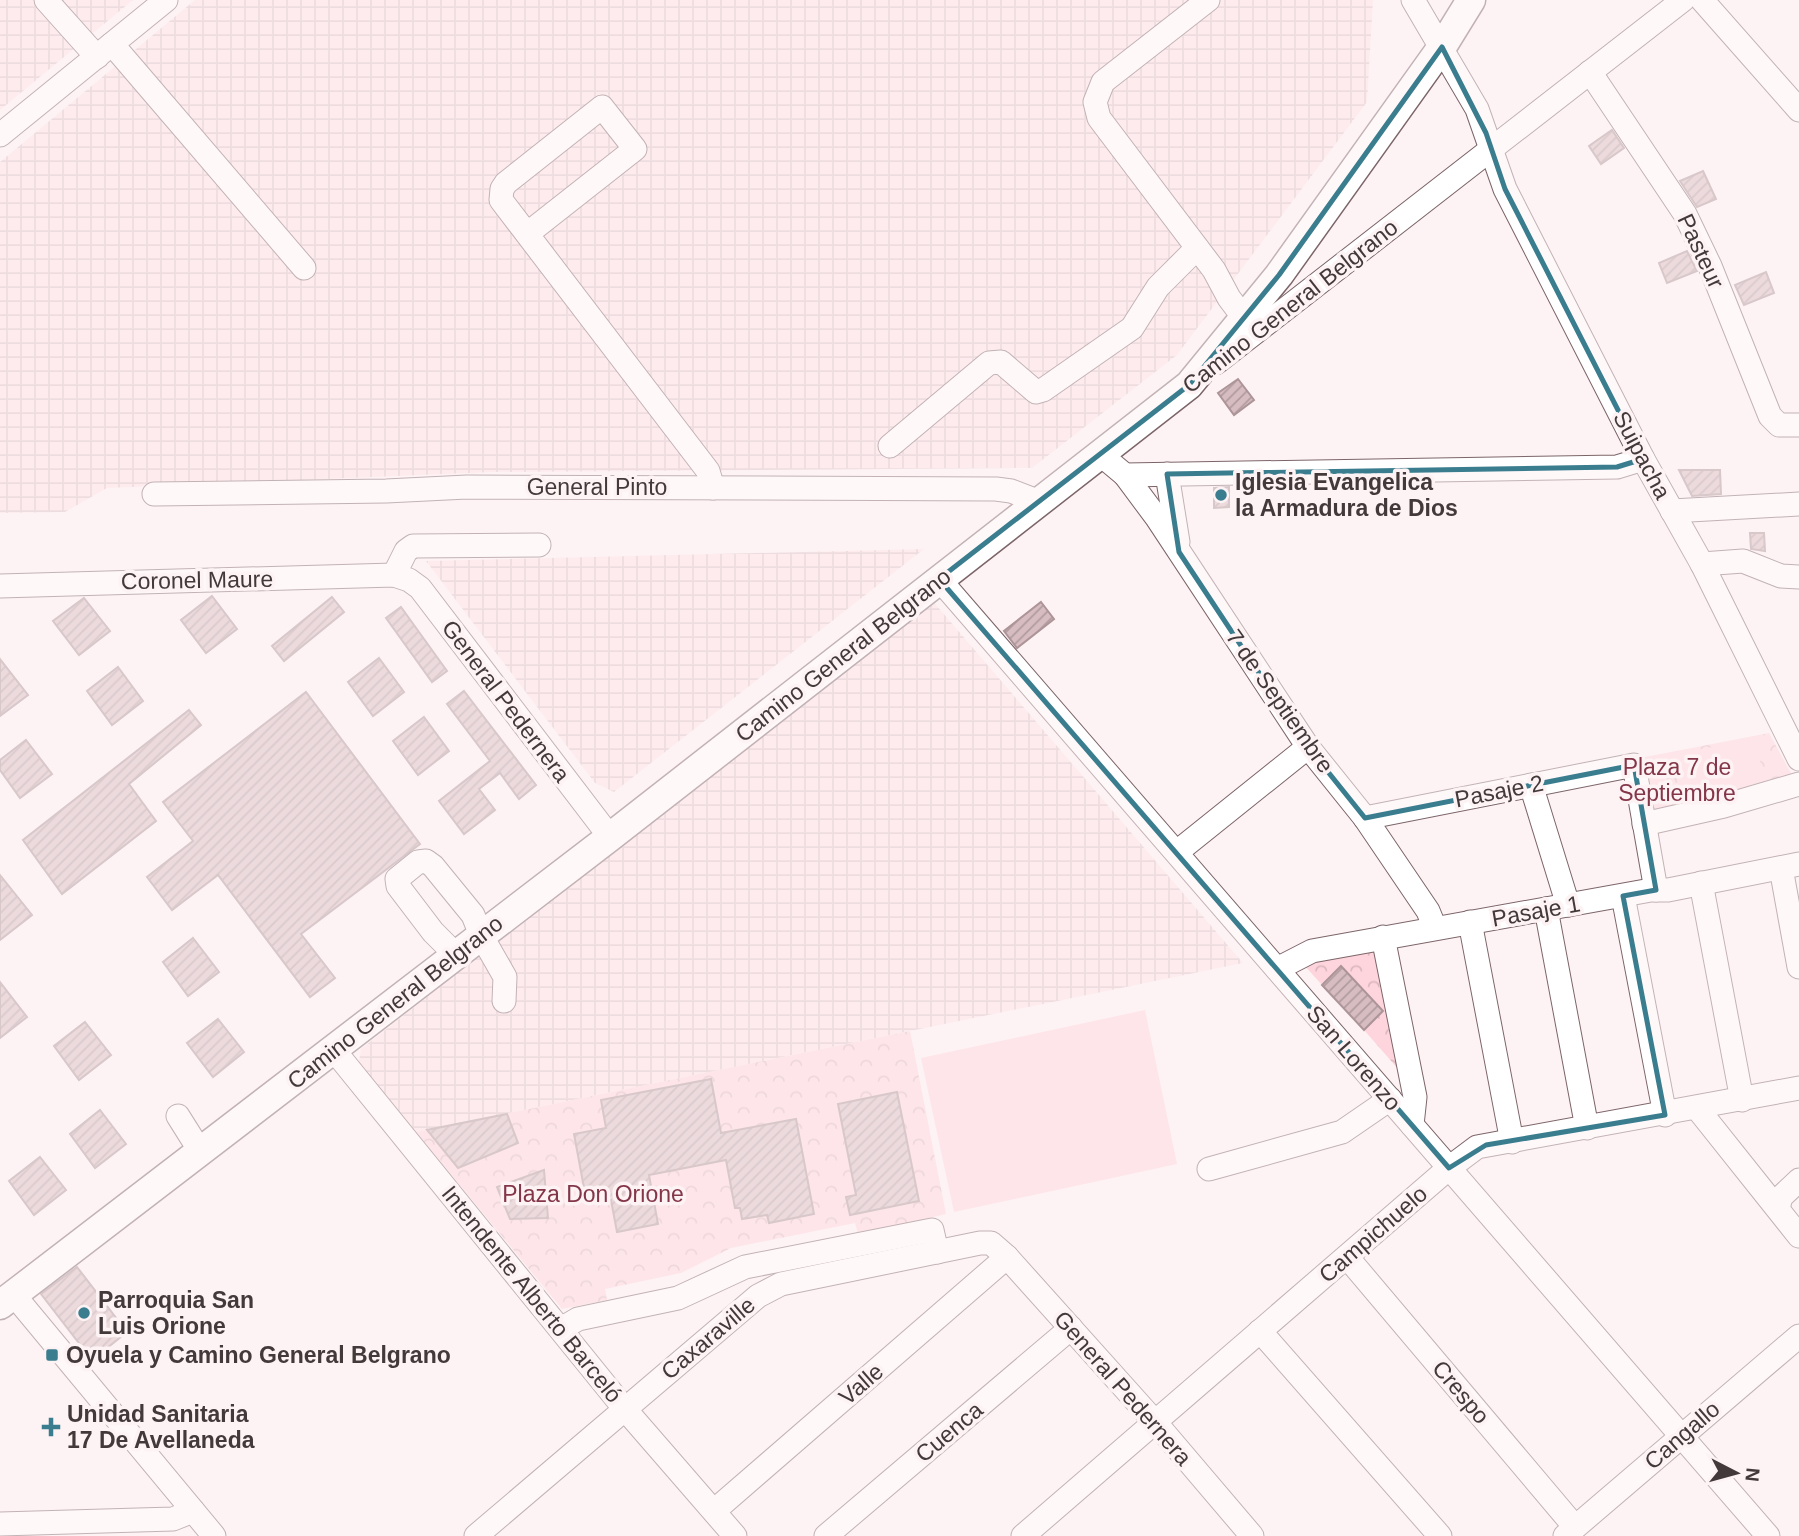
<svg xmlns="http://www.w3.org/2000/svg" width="1799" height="1536" font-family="Helvetica,sans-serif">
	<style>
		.industrial { fill: url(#industrial-grid) }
		.park { fill: url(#park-crowns) }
		.pitch { fill: #fed5dc }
		.building { fill: url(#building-hatch); stroke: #ac9498; stroke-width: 2 }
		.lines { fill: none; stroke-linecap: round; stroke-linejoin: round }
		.minor-casing { stroke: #7c6569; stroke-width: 25 }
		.major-casing { stroke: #7c6569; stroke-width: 31 }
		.minor { stroke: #fff; stroke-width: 23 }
		.major { stroke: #fff; stroke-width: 28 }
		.marked { fill: none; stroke: #3a7d8e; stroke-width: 5; stroke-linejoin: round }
		.poi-dot { fill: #3a7d8e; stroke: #fdf3f4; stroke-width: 2.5 }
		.labels { text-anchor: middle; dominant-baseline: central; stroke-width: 7; stroke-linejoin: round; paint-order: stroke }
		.street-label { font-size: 23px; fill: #43393a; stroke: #fdf3f4 }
		.poi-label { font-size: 23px; font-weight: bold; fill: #43393a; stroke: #fdf3f4; text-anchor: start }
		.park-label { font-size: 23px; fill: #843649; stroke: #fdf3f4 }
	</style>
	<defs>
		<pattern id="industrial-grid" width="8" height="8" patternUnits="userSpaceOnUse" patternTransform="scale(1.75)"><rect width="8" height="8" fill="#ffe3e7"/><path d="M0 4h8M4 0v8" fill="none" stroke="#dcc4c7"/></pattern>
		<pattern id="park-crowns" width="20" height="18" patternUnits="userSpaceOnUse" patternTransform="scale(1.75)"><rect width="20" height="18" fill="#fed5dc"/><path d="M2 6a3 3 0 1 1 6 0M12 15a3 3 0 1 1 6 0" fill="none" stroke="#dbb8be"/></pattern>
		<pattern id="building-hatch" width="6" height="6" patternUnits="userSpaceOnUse" patternTransform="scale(1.75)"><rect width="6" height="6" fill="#d7bdc1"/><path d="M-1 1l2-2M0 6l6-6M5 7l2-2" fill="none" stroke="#b09b9e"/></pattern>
	</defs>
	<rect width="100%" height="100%" fill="#fdf3f4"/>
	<g class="industrial">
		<path d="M0,0H133L0,110Z"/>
		<path d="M195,0H1373L1367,102L1177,355L1032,468L492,472L107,488L65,512L0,513V162Z"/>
		<path d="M924,549L614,792L595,783L426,561Z"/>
		<path d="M931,599L1243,963L416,1132L359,1062L361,1049Z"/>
	</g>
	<g class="park">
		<path d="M1769,733L1793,777L1649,816L1640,758Z"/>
		<path d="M1379,944L1406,1078L1364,1030L1384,1011L1342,966L1322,985L1304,965Z"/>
		<path d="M910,1031L946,1214L858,1234L855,1223L731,1248L681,1273L605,1289L607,1300L562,1309L416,1132Z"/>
	</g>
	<g class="pitch">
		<path d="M1756,739L1764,782L1688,796L1680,753Z"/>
		<path d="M1145,1010L1177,1164L954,1212L921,1058Z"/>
	</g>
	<g class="building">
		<path d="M1612,130L1624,148L1601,164L1589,146Z"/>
		<path d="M1703,171L1716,199L1697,207L1680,181Z"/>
		<path d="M1687,251L1697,271L1667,283L1659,263Z"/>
		<path d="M1766,272L1774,293L1744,305L1735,285Z"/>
		<path d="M1238,379L1254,400L1234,415L1218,393Z"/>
		<path d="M1679,470H1720L1721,494L1692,496Z"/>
		<path d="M1229,487V507L1214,508V488Z"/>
		<path d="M1750,533H1764L1765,551L1751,549Z"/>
		<path d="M212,596L237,629L206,653L181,620Z"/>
		<path d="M332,597L344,612L284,661L272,646Z"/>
		<path d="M84,598L110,631L79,655L53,621Z"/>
		<path d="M1041,602L1054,619L1017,648L1004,631Z"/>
		<path d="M401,607L447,671L432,682L386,618Z"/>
		<path d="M379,658L404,692L373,716L348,682Z"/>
		<path d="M0,659L28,695L0,716Z"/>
		<path d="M118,667L143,701L112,725L87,691Z"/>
		<path d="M464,691L536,785L519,799L500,773L479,789L495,810L464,834L439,801L490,761L447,704Z"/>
		<path d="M306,692L420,844L301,934L335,978L310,997L218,875L172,910L147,877L193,841L163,802Z"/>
		<path d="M189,710L201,725L129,784L156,821L62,894L23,840Z"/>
		<path d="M424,717L449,751L418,775L393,741Z"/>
		<path d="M26,740L52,774L20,798L0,770V760Z"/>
		<path d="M0,875L32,915L0,940Z"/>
		<path d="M193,938L219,972L188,996L163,962Z"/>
		<path d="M1341,966L1383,1011L1364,1030L1322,985Z"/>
		<path d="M0,982L27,1017L0,1038Z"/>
		<path d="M218,1019L244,1052L213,1077L187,1043Z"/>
		<path d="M85,1022L111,1055L79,1080L54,1046Z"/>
		<path d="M711,1079L721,1133L796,1119L814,1214L769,1223L767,1215L742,1219L740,1208H735L726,1160L649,1175L658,1224L617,1232L611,1200L587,1204L574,1134L606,1128L601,1100Z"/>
		<path d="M897,1092L919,1201L850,1215L846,1197L856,1195L838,1104Z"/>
		<path d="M100,1110L126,1144L95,1168L70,1134Z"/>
		<path d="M507,1114L518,1143L458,1168L427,1130Z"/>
		<path d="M40,1157L66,1190L34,1215L9,1181Z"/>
		<path d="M544,1170L548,1218L510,1219L497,1187Z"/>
		<path d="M77,1267L127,1332L92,1360L41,1294Z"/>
	</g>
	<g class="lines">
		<defs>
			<g id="minor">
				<path d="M46,0L97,57"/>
				<path d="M1208,0L1103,82L1095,102L1099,118L1214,270L1229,298L1244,318"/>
				<path d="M1413,0L1477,109L1505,189L1643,459L1702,564L1799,759"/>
				<path d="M1702,0L1799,110"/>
				<path d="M112,44L304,268"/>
				<path d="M1590,72L1685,214L1710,266L1770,416L1779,425H1799"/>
				<path d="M0,135L166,0"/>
				<path d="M527,234L635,149L602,107L506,183L502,189L501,200L708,471L713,488"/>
				<path d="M1216,363L1683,0"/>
				<path d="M890,446L989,363L1001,362L1036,392L1043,390L1132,328L1158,287L1197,248"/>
				<path d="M1101,455L1125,475L1617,467L1643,459"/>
				<path d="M1167,474L1178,542"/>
				<path d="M1125,475L1157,518L1308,747L1365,818L1428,911L1435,928"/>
				<path d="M154,494L386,491L467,487L996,489L1011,491L1037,501"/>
				<path d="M1672,511L1799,504"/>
				<path d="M1702,564L1743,561L1781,576L1799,577"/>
				<path d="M394,575L406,551L413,546L539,545"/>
				<path d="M939,579L1768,1536"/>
				<path d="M0,586L394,575L409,580L420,588L610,837"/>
				<path d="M1531,785L1568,905"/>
				<path d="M1365,818L1634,765L1656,890"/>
				<path d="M1644,824L1724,806L1799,784"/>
				<path d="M1177,852L1308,747"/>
				<path d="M1781,868L1799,967"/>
				<path d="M1701,883L1742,1100"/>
				<path d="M1623,896L1665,1115"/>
				<path d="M1546,909L1587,1128"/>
				<path d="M1470,922L1512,1142"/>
				<path d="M1383,937L1415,1097L1412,1125"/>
				<path d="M456,955L433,932L398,886L397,879L418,862L426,861L433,866L473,915L481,935L505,977L504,1001"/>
				<path d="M1277,969L1312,951L1651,890H1668L1799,864"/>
				<path d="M333,1049L624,1408L735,1536"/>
				<path d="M1697,1108L1799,1236"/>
				<path d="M178,1116L200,1151"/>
				<path d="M1209,1169L1342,1132L1390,1099"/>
				<path d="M1778,1208L1781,1197L1799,1180"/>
				<path d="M1347,1257L1575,1527"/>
				<path d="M14,1295L214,1536"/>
				<path d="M561,1329L578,1319L678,1298L745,1267L932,1230L937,1252"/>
				<path d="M1260,1331L1440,1536"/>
				<path d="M714,1511L1007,1257"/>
				<path d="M0,1524L173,1519L193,1511"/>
				<path d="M476,1536L758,1296L781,1284L980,1243H991L1007,1257L1155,1422L1252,1536"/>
				<path d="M826,1536L1071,1328"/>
				<path d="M1023,1536L1449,1168L1477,1147L1799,1088"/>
				<path d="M1565,1536L1799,1336"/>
			</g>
			<path id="major" d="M0,1305L610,837L1189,385L1279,275L1442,47L1471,0"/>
		</defs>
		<use href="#minor" class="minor-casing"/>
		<use href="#major" class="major-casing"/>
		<use href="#minor" class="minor"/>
		<use href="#major" class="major"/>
	</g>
	<path d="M0 0H1799V1536H0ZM1442,47L1486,133L1505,189L1643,459L1617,467L1167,474L1179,552L1308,747L1365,818L1634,765L1656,890L1623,896L1665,1115L1486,1145L1449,1168L939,579L1189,385L1279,275Z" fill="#fdf3f4" fill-opacity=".55" fill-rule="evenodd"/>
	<path class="marked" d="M1442,47L1486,133L1505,189L1643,459L1617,467L1167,474L1179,552L1308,747L1365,818L1634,765L1656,890L1623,896L1665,1115L1486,1145L1449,1168L939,579L1189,385L1279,275Z"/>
	<g class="poi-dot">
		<circle cx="1221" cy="495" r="7"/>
		<circle cx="84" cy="1313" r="7"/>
		<rect x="45" y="1348" width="14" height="14" rx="3.5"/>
		<path d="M47.5 1416.5h7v7h7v7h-7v7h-7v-7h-7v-7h7z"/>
	</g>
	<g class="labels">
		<g class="street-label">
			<text transform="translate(1701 251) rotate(65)">Pasteur</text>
			<text transform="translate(1290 306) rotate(-38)">Camino General Belgrano</text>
			<text transform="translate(1642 455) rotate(62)">Suipacha</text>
			<text x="597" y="487">General Pinto</text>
			<text transform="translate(197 580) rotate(-1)">Coronel Maure</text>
			<text transform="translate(843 655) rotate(-38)">Camino General Belgrano</text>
			<text transform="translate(506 701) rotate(53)">General Pedernera</text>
			<text transform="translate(1280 701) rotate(55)">7 de Septiembre</text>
			<text transform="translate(1499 791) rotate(-11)">Pasaje 2</text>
			<text transform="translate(1536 911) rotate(-10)">Pasaje 1</text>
			<text transform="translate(395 1002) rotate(-38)">Camino General Belgrano</text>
			<text transform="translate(1354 1058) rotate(49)">San Lorenzo</text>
			<text transform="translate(1373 1234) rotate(-41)">Campichuelo</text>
			<text transform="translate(532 1294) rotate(51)">Intendente Alberto Barceló</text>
			<text transform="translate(708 1338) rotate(-40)">Caxaraville</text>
			<text transform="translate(861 1384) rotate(-41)">Valle</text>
			<text transform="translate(1123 1388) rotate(49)">General Pedernera</text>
			<text transform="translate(1461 1392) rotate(50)">Crespo</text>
			<text transform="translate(949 1432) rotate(-40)">Cuenca</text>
			<text transform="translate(1682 1435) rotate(-41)">Cangallo</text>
		</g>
		<g class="poi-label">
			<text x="1235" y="482">Iglesia Evangelica<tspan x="1235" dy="26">la Armadura de Dios</tspan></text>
			<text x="98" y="1300">Parroquia San<tspan x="98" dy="26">Luis Orione</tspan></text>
			<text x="66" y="1355">Oyuela y Camino General Belgrano</text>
			<text x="67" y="1414">Unidad Sanitaria<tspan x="67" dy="26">17 De Avellaneda</tspan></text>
		</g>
		<g class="park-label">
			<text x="1677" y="767">Plaza 7 de<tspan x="1677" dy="26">Septiembre</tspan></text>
			<text x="593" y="1194">Plaza Don Orione</text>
		</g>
	</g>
	<g transform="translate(1736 1473) rotate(96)" stroke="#fdf3f4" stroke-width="5" paint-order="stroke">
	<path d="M0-5L12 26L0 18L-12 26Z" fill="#43393a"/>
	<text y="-10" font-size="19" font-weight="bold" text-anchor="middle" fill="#43393a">N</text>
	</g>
</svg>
